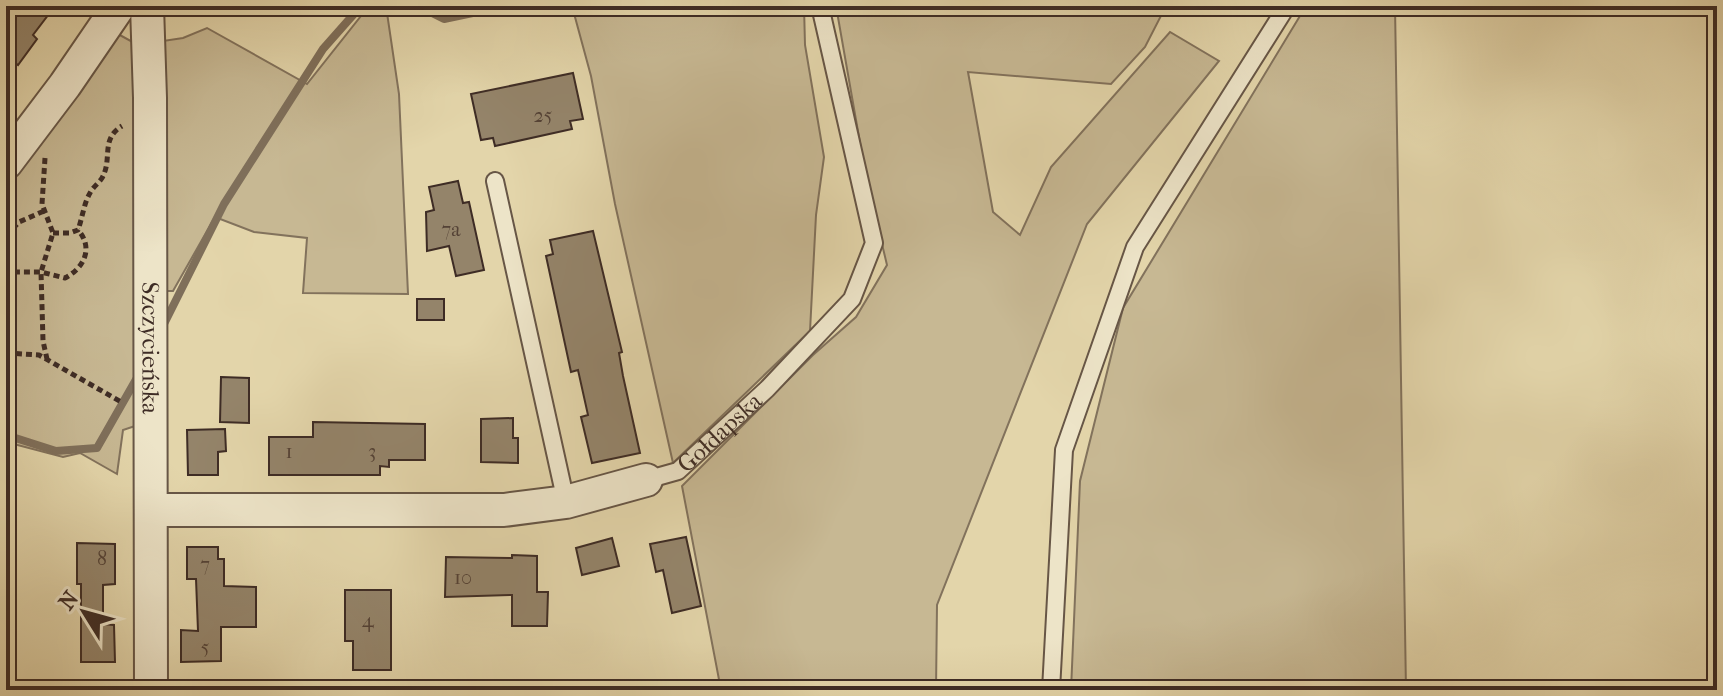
<svg xmlns="http://www.w3.org/2000/svg" width="1723" height="696" font-family="'IM FELL French Canon',serif">
	<style>
		.green { fill: #c7b893; stroke: #82725c; stroke-width: 2 }
		.lines { fill: none; stroke-linecap: round; stroke-linejoin: round }
		.stream { stroke: #7f6f5a; stroke-width: 8 }
		.building { fill: #94846a; stroke: #3e2c25; stroke-width: 2 }
		.service-casing { stroke: #675646; stroke-width: 20 }
		.minor-casing { stroke: #675646; stroke-width: 36 }
		.path { stroke: #3e2c25; stroke-width: 5; stroke-dasharray: 6 4; stroke-linecap: butt }
		.service { stroke: #ede4c8; stroke-width: 16 }
		.minor { stroke: #ede4c8; stroke-width: 32 }
		.labels { text-anchor: middle; dominant-baseline: central; stroke-width: 6; stroke-linejoin: round; paint-order: stroke }
		.number-label { font-size: 20px; fill: #544236 }
		.street-label { font-size: 24px; fill: #3e2c25; stroke: #ede4c8 }
	</style>
	<rect width="100%" height="100%" fill="#e3d5aa"/>
	<filter id="stains"><feTurbulence type="fractalNoise" baseFrequency=".0025" numOctaves="4"/><feColorMatrix values="0 0 0 0 .2 0 0 0 0 .09 0 0 0 0 .02 0 0 0 .5 -.17"/></filter>
	<radialGradient id="worn" r=".72"><stop offset=".6" stop-color="#630" stop-opacity="0"/><stop offset="1" stop-color="#630" stop-opacity=".3"/></radialGradient>
	<g class="green">
		<path d="M377,6H386L399,94L408,294L303,293L307,238L254,232L215,217L173,291H161L156,42L183,38L207,28L307,84L361,16Z"/>
		<path d="M572,6H804L805,45L824,157L816,215L810,331L673,463L615,204L591,76Z"/>
		<path d="M836,6H1166L1145,47L1111,84L968,72L993,212L1020,235L1051,167L1170,32L1219,61L1087,224L937,605L936,690H721L682,486L813,355L856,317L887,265L866,177Z"/>
		<path d="M1306,6H1395L1406,690H1071L1080,481L1123,308Z"/>
		<path d="M118,34L140,46L141,424L123,430L117,474L80,453L63,457L6,442V185Z"/>
	</g>
	<g class="lines">
		<g class="stream">
			<path d="M418,6L444,19L506,6"/>
			<path d="M163,326L224,204L323,49L361,6"/>
			<path d="M6,435L56,451L97,448L138,376"/>
		</g>
	</g>
	<g class="building">
		<path d="M6,6H55L33,35L37,39L18,65L6,56Z"/>
		<path d="M573,73L583,119L570,121L572,129L495,146L493,138L481,140L471,94Z"/>
		<path d="M458,181L463,203L469,202L484,270L456,276L449,246L427,251L426,212L434,210L429,187Z"/>
		<path d="M593,231L622,352L619,353L623,376L640,453L592,463L581,417L588,415L578,370L571,372L546,256L553,254L550,240Z"/>
		<rect x="417" y="299" width="27" height="21"/>
		<path d="M221,377L249,378V423L220,422Z"/>
		<path d="M513,418V438H518V463L481,462V419Z"/>
		<path d="M313,422L425,424V460H389V467L380,466V475H269V437H313Z"/>
		<path d="M225,429L226,451L218,452V475H188L187,430Z"/>
		<path d="M686,537L701,606L672,613L663,570L656,572L650,544Z"/>
		<path d="M612,538L619,566L582,575L576,548Z"/>
		<path d="M77,543L115,544V584L103,585V624L114,625L115,662H81V584H77Z"/>
		<path d="M187,547H218V559H224V586L256,587V627H221V661L181,662V630L198,631L196,579H187Z"/>
		<path d="M512,555L537,556V592H548L547,626H512V595L445,597L446,557L512,558Z"/>
		<path d="M345,590H391V670H353V641H345Z"/>
	</g>
	<g class="lines">
		<defs>
			<g id="service">
				<path d="M495,181L566,502"/>
				<path id="s1" d="M646,480L678,471L767,389L852,299L874,243L820,6"/>
				<path d="M1051,690L1064,450L1135,247L1287,6"/>
			</g>
			<g id="minor">
				<path id="s2" d="M147,6L150,98L151,690"/>
				<path d="M6,163L65,85L119,6"/>
				<path d="M152,510H504L566,502L646,480"/>
			</g>
		</defs>
		<use href="#service" class="service-casing"/>
		<use href="#minor" class="minor-casing"/>
		<g class="path">
			<path d="M45,158L42,204L53,233L41,272L43,341L47,359"/>
			<path d="M53,233H70L78,230C82,219 84,203 90,193C93,187 99,183 102,178C113,159 100,139 122,126"/>
			<path d="M6,236L19,222L44,211"/>
			<path d="M6,267L11,272H41L65,278C84,268 94,248 78,230"/>
			<path d="M6,353L39,355L123,403"/>
		</g>
		<use href="#service" class="service"/>
		<use href="#minor" class="minor"/>
	</g>
	<g class="labels">
		<g class="number-label">
			<text x="543" y="115">25</text>
			<text x="451" y="229">7a</text>
			<text x="289" y="451">1</text>
			<text x="372" y="451">3</text>
			<text x="102" y="558">8</text>
			<text x="205" y="564">7</text>
			<text x="463" y="577">10</text>
			<text x="368" y="620">4</text>
			<text x="205" y="647">5</text>
		</g>
		<g class="street-label">
			<text stroke="none"><textPath href="#s2" startOffset="342">Szczycieńska</textPath></text>
			<text stroke="none"><textPath href="#s1" startOffset="90">Gołdapska</textPath></text>
		</g>
	</g>
	<rect width="1723" height="696" fill="none" stroke="#e3d5aa" stroke-width="32"/>
	<rect x="8" y="8" width="1707" height="680" fill="none" stroke="#3e2c25" stroke-width="4"/>
	<rect x="16" y="16" width="1691" height="664" fill="none" stroke="#3e2c25" stroke-width="2"/>
	<g transform="translate(84 612) rotate(307)" stroke="#ede4c8" stroke-width="6" paint-order="stroke">
	<path d="M0-6L14 30L0 20L-14 30Z" fill="#3e2c25"/>
	<text y="-12" font-size="22" font-weight="bold" text-anchor="middle" fill="#3e2c25">N</text>
	</g>
	<rect width="100%" height="100%" filter="url(#stains)"/>
	<rect width="100%" height="100%" fill="url(#worn)"/>
</svg>
